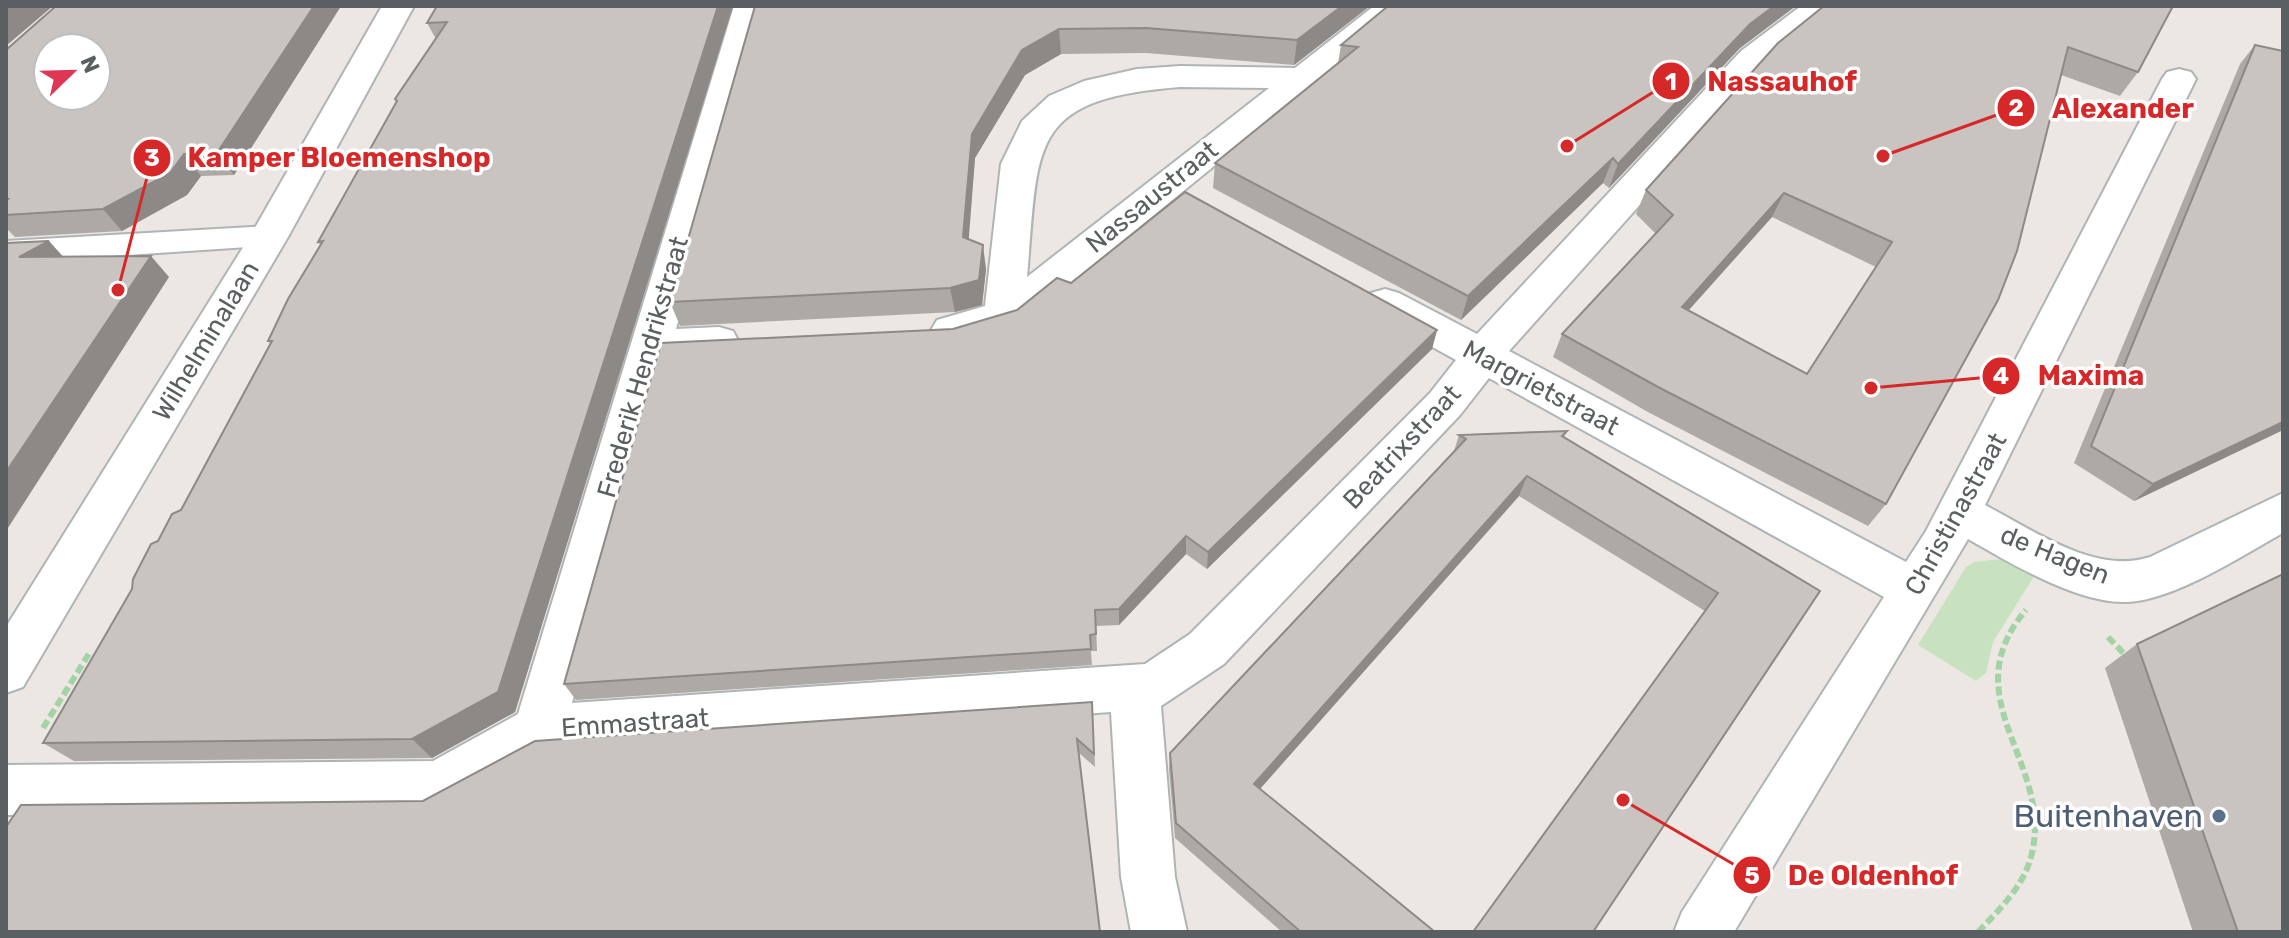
<svg xmlns="http://www.w3.org/2000/svg" width="2289" height="938" font-family="Rubik,sans-serif">
	<style>
		.green { fill: #c8e2bf }
		.lines { fill: none; stroke-linecap: round; stroke-linejoin: round }
		.lane-casing { stroke: #afb4b6; stroke-width: 4 }
		.street-casing { stroke: #afb4b6; stroke-width: 4 }
		.path { stroke: #a3d3a4; stroke-width: 6; stroke-dasharray: 9 4; stroke-linecap: butt }
		.lane { fill: #fff; fill-rule: evenodd }
		.street { fill: #fff; fill-rule: evenodd }
		.wall { fill: #ada9a5; fill-rule: evenodd }
		.shaded-wall { fill: #8d8986 }
		.building { fill: #c9c4c0; stroke: #8d8986; stroke-width: 2; fill-rule: evenodd }
		.service-dot { fill: #5c6f8a; stroke: #fff; stroke-width: 3 }
		.labels { text-anchor: middle; dominant-baseline: central; stroke-width: 7; stroke-linejoin: round; paint-order: stroke }
		.street-label { font-size: 26px; fill: #5a5f61; stroke: #fff }
		.near-service-label { font-size: 32px; fill: #4e5e75; stroke: #fff; text-anchor: end }
		.leader { fill: none; stroke: #d62828; stroke-width: 3 }
		.callout-dot { fill: #d62828; stroke: #fff; stroke-width: 3 }
		.mark-label { font-size: 24px; text-anchor: middle; font-weight: bold; fill: #fff }
		.callout-label { font-size: 28px; text-anchor: middle; font-weight: bold; fill: #d62828; stroke: #fff; stroke-width: 7; stroke-linejoin: round; paint-order: stroke }
	</style>
	<rect width="100%" height="100%" fill="#ece7e2"/>
	<path class="green" d="M2002,559L2038,570L1993,642L1986,673L1976,681L1918,645L1966,567L1974,562Z"/>
	<g class="lines">
		<defs>
			<path id="lane" d="M269,226L280,229L284,237L280,245L6,263V241Z"/>
			<g id="street">
				<path d="M382,6H414L288,237L23,687L6,693V627L252,233Z"/>
				<path d="M734,6H766L676,329L719,327L733,331L739,342L733,353L719,357L667,359L572,703L1145,664L1190,634L1430,393L1456,360L1371,313L1365,303L1371,293L1385,289L1399,293L1477,334L1741,51L1801,6H1837L1765,65L1509,351L1906,562L1926,531L2162,79L2167,72L2179,69L2191,72L2196,79L1985,505C2033,530 2095,575 2150,557L2283,493V533C2241,556 2175,600 2127,602C2078,604 2010,563 1968,539L1734,932H1674L1682,912L1884,597L1489,378L1460,415L1224,664L1161,706L1175,877L1187,932H1131L1121,877L1111,712L546,752L438,811L6,815V765L433,761L518,714Z"/>
				<path d="M1374,6H1410L1018,326L951,345L937,340L931,330L937,320L985,306L1001,164L1022,121L1049,96L1084,81L1137,69L1180,66L1295,68ZM1180,87L1269,88L1027,277C1039,144 1027,99 1180,87Z"/>
			</g>
		</defs>
		<use href="#lane" class="lane-casing"/>
		<use href="#street" class="street-casing"/>
		<g class="path">
			<path d="M2108,637L2129,659"/>
			<path d="M43,728L90,652"/>
			<path d="M1978,932C1999,910 2023,887 2031,857C2056,763 1950,700 2026,610"/>
		</g>
		<use href="#lane" class="lane"/>
		<use href="#street" class="street"/>
	</g>
	<g class="wall">
		<path d="M56,6H341L234,175L201,176L187,195L122,231L15,237L6,228V50Z"/>
		<path d="M437,6H733L515,712L432,758L74,761L43,743L132,589L158,541L181,510L270,343L268,341L321,246L318,242L397,102L395,99L436,39L427,23Z"/>
		<path d="M755,6H1370L1294,65L1146,53L1061,54L1025,75L975,158L968,239L986,269L982,305L955,312L680,326L670,302Z"/>
		<path d="M2173,6L2138,72L2120,96L2061,75L1886,504L1868,526L1646,411L1553,357L1562,334L1656,234L1636,214L1646,190ZM1772,217L1876,267L1807,374L1688,311Z"/>
		<path d="M1341,45L1739,49L1609,188L1603,183L1461,320L1213,188L1215,163L1338,63Z"/>
		<path d="M2255,45L2283,51V430L2134,501L2074,463L2240,64Z"/>
		<path d="M1071,283L1437,330L1432,349L1207,569L1186,554L1119,625L1096,626L1097,651H1091L1092,665L576,700L564,684L953,329L1017,310Z"/>
		<path d="M1567,431L1564,437L1820,591L1705,611L1519,496L1260,789L1435,932H1282L1175,838L1169,769L1170,753L1454,451L1459,435Z"/>
		<path d="M2137,644L2283,932H2193L2105,668Z"/>
		<path d="M1092,702L1095,767L1079,753L423,801Z"/>
	</g>
	<g class="shaded-wall">
		<path d="M10,6H53L6,46V9Z"/>
		<path d="M314,6H341L234,175L217,153Z"/>
		<path d="M718,6H733L515,712L432,758L412,739Z"/>
		<path d="M1342,6H1370L1294,65L1297,40Z"/>
		<path d="M1774,6H1796L1739,49L1609,188L1618,164L1750,24Z"/>
		<path d="M1059,29L1061,54L1025,75L975,158L967,262L963,237L972,134L1022,50Z"/>
		<path d="M184,154L201,176L187,195L122,231L103,209Z"/>
		<path d="M1613,158L1603,183L1461,320L1468,296Z"/>
		<path d="M1784,193L1772,217L1670,331L1682,307Z"/>
		<path d="M49,241L68,262L19,257Z"/>
		<path d="M983,245L986,269L982,305L955,312L950,288Z"/>
		<path d="M151,256L169,277L6,531V472Z"/>
		<path d="M1437,330L1432,349L1207,569L1208,552Z"/>
		<path d="M2283,422V430L2134,501L2153,484Z"/>
		<path d="M1527,476L1519,496L1251,799L1254,784Z"/>
		<path d="M1186,536V554L1119,625V609Z"/>
	</g>
	<g class="building">
		<path d="M56,6H314L217,153L184,154L170,173L103,209L6,215V201L8,199H6V50ZM48,48H96V96H48Z"/>
		<path d="M437,6H718L498,692L412,739L43,743L132,589L133,579L151,544L158,541L172,514L181,510L272,341H268L288,299L323,241L318,242L397,101L395,99L447,22L427,23Z"/>
		<path d="M755,6H1342L1297,40L1146,28L1059,29L1022,50L972,134L963,237L983,245L979,280L950,288L670,302Z"/>
		<path d="M1388,6H1774L1750,24L1618,164L1613,158L1468,296L1215,163L1358,47L1341,45Z"/>
		<path d="M1824,6H2173L2138,72L2068,47L2017,251L1998,300L1886,504L1658,387L1562,334L1673,215L1646,190L1778,43ZM1784,193L1892,242L1807,374L1682,307Z"/>
		<path d="M2255,45L2283,51V422L2153,484L2091,446Z"/>
		<path d="M1185,192L1437,330L1208,552L1186,536L1119,609L1095,610L1096,634L1090,635L1091,649L564,684L661,343L953,329L1017,310L1057,278L1071,283Z"/>
		<path d="M49,241L19,257L151,256L6,472V243Z"/>
		<path d="M1567,431L1562,436L1820,591L1593,932H1473L1718,593L1527,476L1254,784L1435,932H1301L1176,823L1170,753L1466,439L1459,435Z"/>
		<path d="M2283,574V932H2238L2137,644Z"/>
		<path d="M1092,702L1094,754L1077,739L1100,932H6V827L21,805L423,801L535,741Z"/>
	</g>
	<circle class="service-dot" cx="2219" cy="816" r="8"/>
	<g class="labels">
		<g class="street-label">
			<text transform="translate(1152 197) rotate(-39)">Nassaustraat</text>
			<text transform="translate(206 341) rotate(-59)">Wilhelminalaan</text>
			<text transform="translate(643 367) rotate(-74)">Frederik Hendrikstraat</text>
			<text transform="translate(1541 388) rotate(28)">Margrietstraat</text>
			<text transform="translate(1402 447) rotate(-47)">Beatrixstraat</text>
			<text transform="translate(1956 514) rotate(-61)">Christinastraat</text>
			<text transform="translate(2055 555) rotate(22)">de Hagen</text>
			<text transform="translate(635 723) rotate(-4)">Emmastraat</text>
		</g>
		<g class="near-service-label">
			<text x="2203" y="816">Buitenhaven</text>
		</g>
	</g>
	<path class="leader" d="M1567 146L1671 81M1883 156L2016 108M118 290L152 158M1871 388L2001 376M1623 800L1752 875"/>
	<g class="callout-dot">
		<circle cx="1567" cy="146" r="8"/>
		<circle cx="1883" cy="156" r="8"/>
		<circle cx="118" cy="290" r="8"/>
		<circle cx="1871" cy="388" r="8"/>
		<circle cx="1623" cy="800" r="8"/>
		<circle cx="1671" cy="81" r="20"/>
		<circle cx="2016" cy="108" r="20"/>
		<circle cx="152" cy="158" r="20"/>
		<circle cx="2001" cy="376" r="20"/>
		<circle cx="1752" cy="875" r="20"/>
	</g>
	<g class="mark-label">
		<text x="1671" y="90">1</text>
		<text x="2016" y="116">2</text>
		<text x="152" y="166">3</text>
		<text x="2001" y="384">4</text>
		<text x="1752" y="884">5</text>
	</g>
	<g class="callout-label">
		<text x="1782" y="91">Nassauhof</text>
		<text x="2123" y="118">Alexander</text>
		<text x="339" y="167">Kamper Bloemenshop</text>
		<text x="2091" y="385">Maxima</text>
		<text x="1873" y="885">De Oldenhof</text>
	</g>
	<rect width="2289" height="938" fill="none" stroke="#5a5f61" stroke-width="16"/>
	<g transform="translate(72 72) rotate(67)"><circle r="38" fill="#ffffff" stroke="#bdbfc0" stroke-width="2"/>
	<path d="M0-6L14 30L0 20L-14 30Z" fill="#dd3753"/>
	<text y="-12" font-size="22" font-weight="bold" text-anchor="middle" fill="#5a5f61">N</text>
	</g>
</svg>
